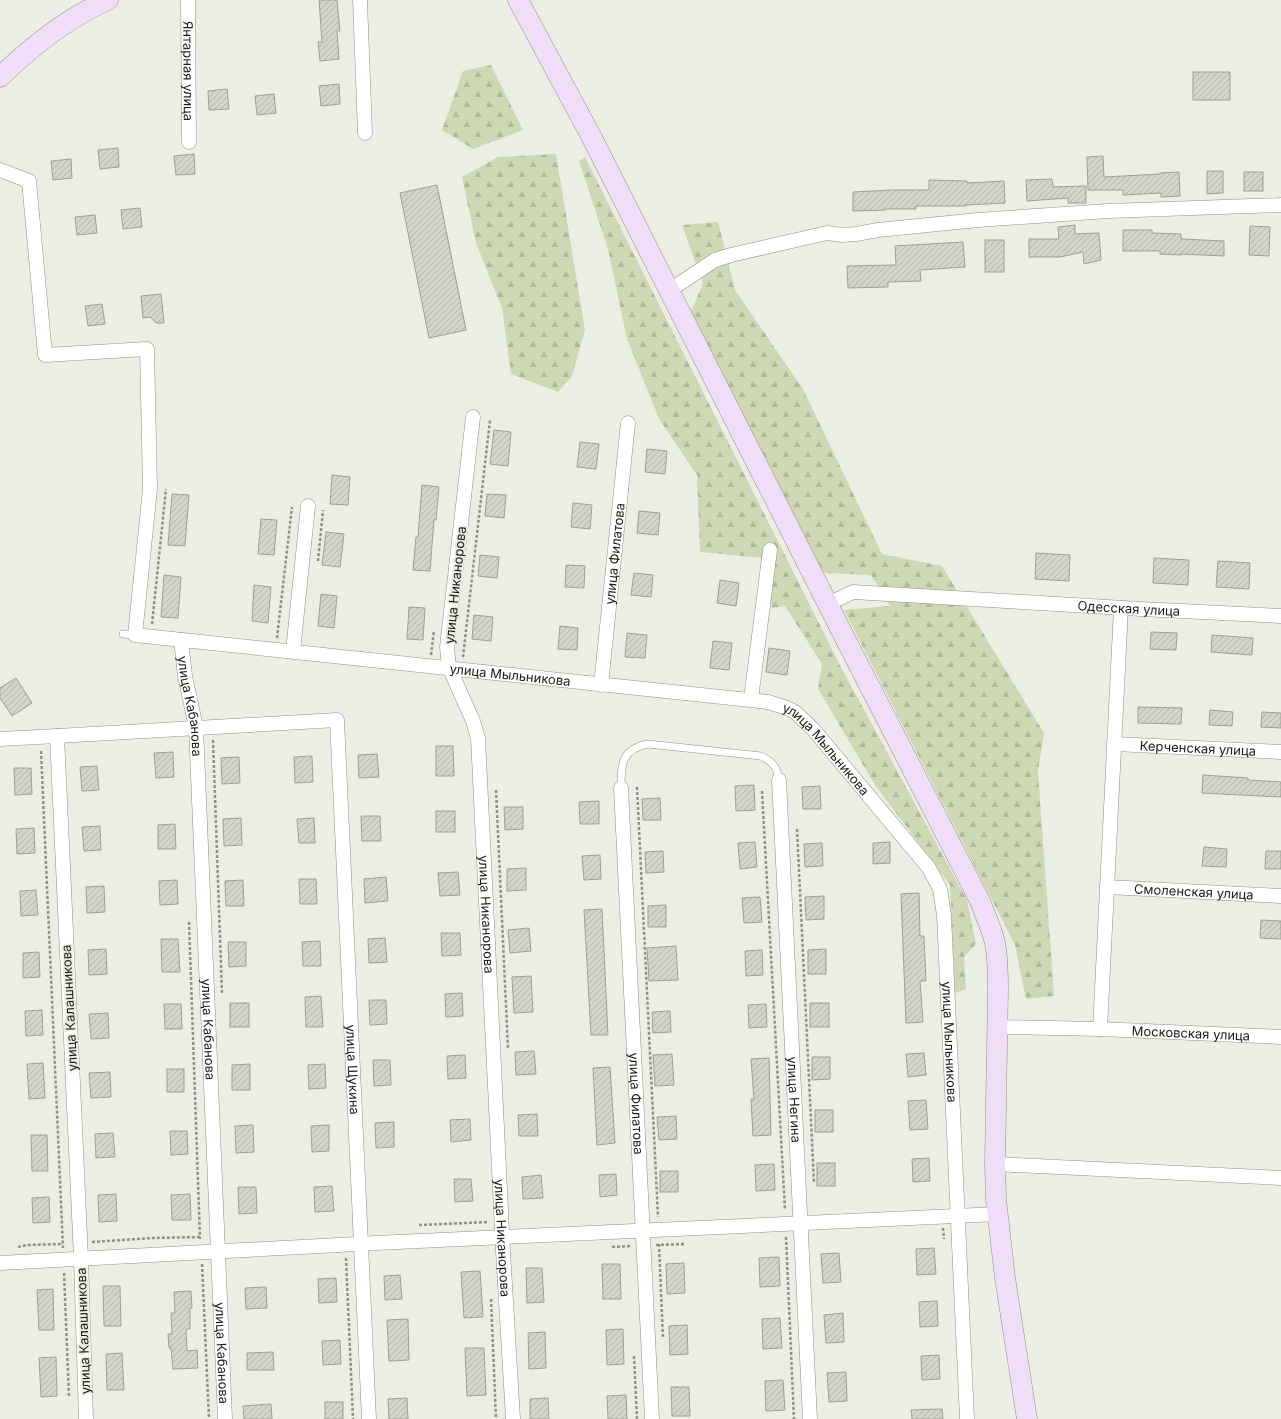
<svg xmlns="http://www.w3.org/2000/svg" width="1281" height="1419" font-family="Inter,sans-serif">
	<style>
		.forest { fill: url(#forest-firs) }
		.building { fill: url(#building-hatch); stroke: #9da095 }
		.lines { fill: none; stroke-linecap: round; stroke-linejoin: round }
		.lane-casing { stroke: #8d9085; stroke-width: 8 }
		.street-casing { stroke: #8d9085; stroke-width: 15 }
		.secondary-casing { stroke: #8d9085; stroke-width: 21 }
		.path { stroke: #8f9189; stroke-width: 2.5; stroke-dasharray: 3 2; stroke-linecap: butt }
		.lane { stroke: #fff; stroke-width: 7 }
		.street { stroke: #fff; stroke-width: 14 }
		.secondary { stroke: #f0def8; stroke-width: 20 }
		.labels { text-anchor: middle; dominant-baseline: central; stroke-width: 4; stroke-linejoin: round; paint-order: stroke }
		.street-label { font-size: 13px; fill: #1a1b17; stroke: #ebefe3 }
	</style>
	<defs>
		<pattern id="forest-firs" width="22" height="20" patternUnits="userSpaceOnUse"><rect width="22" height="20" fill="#ced8b4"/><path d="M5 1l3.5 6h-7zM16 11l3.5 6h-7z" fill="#b0b99a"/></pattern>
		<pattern id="building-hatch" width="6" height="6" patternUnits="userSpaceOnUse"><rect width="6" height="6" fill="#d2d5c9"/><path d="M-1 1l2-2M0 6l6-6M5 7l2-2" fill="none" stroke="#b4b6ac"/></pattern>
	</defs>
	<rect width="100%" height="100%" fill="#ebefe3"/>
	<g class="forest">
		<path d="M491,65L523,130L473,149L442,130L463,71Z"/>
		<path d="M556,154L585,330L572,376L558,392L511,374L502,308L476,243L462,177L498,157Z"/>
		<path d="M585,157L842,669L967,900L976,944L964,957L966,989L955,993L950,885L875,785L818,689L822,664L785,606L772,608L763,558L700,552L697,475L659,419L627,339L608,249L579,161Z"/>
		<path d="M718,222L735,290L803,389L882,554L942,566L1044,733L1038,771L1054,996L1026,999L1015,945L844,610L890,606L871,575L824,573L690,314L703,283L682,225Z"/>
	</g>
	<g class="building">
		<path d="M319,0H337L340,31H337L339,59L320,61L318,42H322Z"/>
		<rect x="1193" y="72" width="37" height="28"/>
		<path d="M339,84L340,104L321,106L319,86Z"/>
		<path d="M227,89L229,109L209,110L208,91Z"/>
		<path d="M274,94L276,113L257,115L255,96Z"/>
		<path d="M118,148L119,167L100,169L98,150Z"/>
		<path d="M194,154L195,174L176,175L174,156Z"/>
		<path d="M1103,156L1104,177L1160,174V173L1179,172L1180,196L1161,197V193L1123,195V190H1088L1087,157Z"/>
		<path d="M71,159L72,178L53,180L51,161Z"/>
		<path d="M1207,171H1223V193L1207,194Z"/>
		<rect x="1244" y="172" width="19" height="19"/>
		<path d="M1052,179L1053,187L1086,186V203H1068V198L1027,201L1026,180Z"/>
		<path d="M929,180L967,181V183L1004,181L1005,203L966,205V206H916V209H885L886,210L853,211V192L892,190H929Z"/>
		<path d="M437,185L466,330L429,338L400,193Z"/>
		<path d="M140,208L142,227L123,229L121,210Z"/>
		<path d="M95,215L97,233L77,235L75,217Z"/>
		<path d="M1075,225V234L1099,233L1101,260L1084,264L1083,252L1060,257H1029V239H1059L1058,227Z"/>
		<path d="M1250,226L1270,227L1269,256L1249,255Z"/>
		<path d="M1123,230H1152V233L1181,234V239L1224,241V256L1181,254V255L1160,254V251H1123Z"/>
		<rect x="985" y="240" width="19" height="32"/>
		<path d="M963,242L965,267L920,270L921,281L888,282V287L848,288L847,266L896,265L895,246Z"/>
		<path d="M161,294L164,323H156L150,317L143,318L141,296Z"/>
		<path d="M102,304L105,324L88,326L85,306Z"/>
		<path d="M494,430L511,432L508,466L490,464Z"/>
		<path d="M580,442L599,444L596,469L577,467Z"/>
		<path d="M647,449L667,451L665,474L645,472Z"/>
		<path d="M332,475L350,477L348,505L330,504Z"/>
		<path d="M422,485L439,487L436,520H434L430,571L413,570L416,537H418Z"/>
		<path d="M172,494L189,495L185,546L168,545Z"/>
		<path d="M487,494L506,495L504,518L485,516Z"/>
		<path d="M573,503L592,505L590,529L571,527Z"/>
		<path d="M639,511L660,513L658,535L637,533Z"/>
		<path d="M261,519L277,520L274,555L258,554Z"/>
		<path d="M326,532L344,534L340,567L322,565Z"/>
		<path d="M1036,553L1070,555L1069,581L1035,579Z"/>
		<path d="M480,555L499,557L497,578L478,576Z"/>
		<path d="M1154,558L1189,560L1188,585L1153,583Z"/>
		<path d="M1218,561L1250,563L1249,589L1216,587Z"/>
		<path d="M566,565L585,566L584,588L565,587Z"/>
		<path d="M634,573L653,575L651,597L631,595Z"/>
		<path d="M164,575L181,577L178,618L161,617Z"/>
		<path d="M720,580L739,583L736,606L717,603Z"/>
		<path d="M254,585L271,587L268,623L252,621Z"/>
		<path d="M321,594L337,596L334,628L318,626Z"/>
		<path d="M409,607L425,608L423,640L407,639Z"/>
		<path d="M474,615L493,617L491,641L472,639Z"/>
		<path d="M560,626L578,628L577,650L558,649Z"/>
		<path d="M1151,632L1177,633L1176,650L1150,649Z"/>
		<path d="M627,633L647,635L645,658L625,657Z"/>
		<path d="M1212,635L1253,638L1252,655L1211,652Z"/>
		<path d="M713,641L732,643L729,670L710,668Z"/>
		<path d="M769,648L790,651L787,675L766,672Z"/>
		<path d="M16,678L32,703L12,716L0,698V688Z"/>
		<path d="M1138,707L1182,708L1181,724L1138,723Z"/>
		<path d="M1210,710L1233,712L1232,726L1209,725Z"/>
		<path d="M1262,712L1281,713V728L1261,727Z"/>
		<path d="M436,746H453L454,776H436Z"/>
		<path d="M173,752L174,777L156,778L154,753Z"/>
		<path d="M377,754L379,777L359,778L358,755Z"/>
		<path d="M312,756L313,782L295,783L294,757Z"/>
		<path d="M239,757L240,783L222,784L221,758Z"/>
		<path d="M97,766L99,790L82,791L80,767Z"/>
		<path d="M14,768H31L32,794L15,795Z"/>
		<path d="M1203,775L1248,778V780L1281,782V797L1202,793Z"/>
		<path d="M754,785L755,810L736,811L735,786Z"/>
		<path d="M820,786L821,809H803L802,787Z"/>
		<path d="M660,798L661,820H643L642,799Z"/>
		<path d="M599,801V824H580L579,802Z"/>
		<path d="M504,807H523V829L505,830Z"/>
		<rect x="436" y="811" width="19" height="21"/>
		<path d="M361,816H380L381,841H362Z"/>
		<path d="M241,818L242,845L224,846L223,819Z"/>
		<path d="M314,818L315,843H299L297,819Z"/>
		<path d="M175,824L176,849H158V825Z"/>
		<path d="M100,826L101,850L84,851L82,827Z"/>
		<path d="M34,828L35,853L17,854L16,829Z"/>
		<path d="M755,842L757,867L740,869L738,843Z"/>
		<path d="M890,842V863L873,864V843Z"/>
		<path d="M822,843L823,866L805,867L804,844Z"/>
		<path d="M1204,847L1227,849L1226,867L1202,866Z"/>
		<path d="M663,851L664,872L646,873L645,852Z"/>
		<path d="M1266,851H1281V869H1265Z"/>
		<path d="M600,855L601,879L584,880L582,856Z"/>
		<path d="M526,868V890L507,891V869Z"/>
		<path d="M458,872L460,895L440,896L438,873Z"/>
		<path d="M386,877L388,901L365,903L364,879Z"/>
		<path d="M299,879H316L317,904H300Z"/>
		<path d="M177,880L178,904L160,905L159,881Z"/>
		<path d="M243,880L244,906H226L225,881Z"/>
		<path d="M104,886L105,912L87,913L86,887Z"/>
		<path d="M36,890L38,915L21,916L20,891Z"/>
		<path d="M919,893L920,936H924L926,981H920L923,1022L906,1023L901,894Z"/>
		<path d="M824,896V919L806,920L805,897Z"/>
		<path d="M760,897L762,922L744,923L742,898Z"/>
		<path d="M666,905V927H648V906Z"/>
		<path d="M602,909L608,1035H591L584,910Z"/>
		<path d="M1261,920L1281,921V939L1260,938Z"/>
		<path d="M529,928L531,951L510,953L508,930Z"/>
		<path d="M441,933H460L461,955L442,956Z"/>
		<path d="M385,938L387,962L369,963L368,939Z"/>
		<path d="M161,939H178L180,972H162Z"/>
		<path d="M320,941L321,966H303L302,942Z"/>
		<path d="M228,942H246V966L229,967Z"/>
		<path d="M676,946L678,980L649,981L647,948Z"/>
		<path d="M106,949L107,974L89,975L88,950Z"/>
		<path d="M826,949V974H808V950Z"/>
		<path d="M762,950L763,975L746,976L745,951Z"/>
		<path d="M39,952L40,977L23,978V953Z"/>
		<path d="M531,976L533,1012L514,1013L512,977Z"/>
		<path d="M462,993L463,1016L446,1017L445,994Z"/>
		<path d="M321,996L323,1027H306L305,997Z"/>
		<path d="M369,1000H386L387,1024L370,1025Z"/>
		<rect x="230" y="1003" width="19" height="24"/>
		<rect x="810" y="1003" width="19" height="24"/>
		<path d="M164,1004H181L182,1029H165Z"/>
		<path d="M766,1004L767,1027L749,1028L748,1005Z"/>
		<path d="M42,1010L43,1035L26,1036L25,1011Z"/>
		<path d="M670,1011L671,1032L653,1033L652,1012Z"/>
		<path d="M108,1013L109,1038L91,1039L89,1014Z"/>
		<path d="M534,1051L536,1074L516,1075L515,1052Z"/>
		<path d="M924,1053L926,1075L908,1077L906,1054Z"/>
		<path d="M672,1054L674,1085L655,1086L653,1055Z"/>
		<path d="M465,1055L466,1078L448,1079L447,1056Z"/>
		<path d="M812,1057H830V1079L812,1080Z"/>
		<path d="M769,1058L771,1135L753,1136L751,1099H754L751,1059Z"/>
		<path d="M373,1060H390L391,1085L374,1086Z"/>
		<path d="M43,1063L45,1098L29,1099L27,1064Z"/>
		<path d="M250,1064V1090H232V1065Z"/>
		<path d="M325,1064L326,1088L309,1089L308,1065Z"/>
		<path d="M610,1067L615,1143L597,1145L593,1068Z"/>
		<rect x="167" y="1069" width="17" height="23"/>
		<path d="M110,1072L111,1097L91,1098L89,1073Z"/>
		<path d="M926,1100L928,1129L910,1130L908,1101Z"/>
		<rect x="815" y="1110" width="18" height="22"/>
		<path d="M537,1114L538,1136H519L518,1115Z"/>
		<path d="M676,1116L677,1139L659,1140L657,1117Z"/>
		<path d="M470,1119L471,1140L451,1142L450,1120Z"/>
		<path d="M394,1122V1147L376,1148L375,1123Z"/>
		<path d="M253,1125L254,1152L236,1153L235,1126Z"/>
		<path d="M329,1125V1151L312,1152L311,1126Z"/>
		<path d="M170,1131H187L188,1154L171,1155Z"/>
		<path d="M113,1133L115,1157L96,1158L95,1134Z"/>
		<path d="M31,1135H47L48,1171H32Z"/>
		<path d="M929,1158L930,1181L913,1182L912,1159Z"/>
		<rect x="817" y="1163" width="18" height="23"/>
		<path d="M774,1164L775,1190L756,1191L755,1165Z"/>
		<rect x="660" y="1171" width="18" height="21"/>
		<path d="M616,1174L617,1195L600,1197L599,1175Z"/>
		<path d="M541,1175L543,1198L523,1199L522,1177Z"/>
		<path d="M454,1179H471L473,1201L455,1202Z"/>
		<path d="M332,1186L334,1211L315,1212L314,1187Z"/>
		<path d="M238,1187H256L257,1213L239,1214Z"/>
		<path d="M116,1194L117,1221L99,1222L98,1195Z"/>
		<path d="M190,1194L191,1220H172L171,1195Z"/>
		<path d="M49,1197L50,1222L33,1223L32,1198Z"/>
		<path d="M934,1248L936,1274L917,1275L916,1249Z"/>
		<path d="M839,1253L841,1282L823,1283L821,1254Z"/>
		<path d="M779,1257L780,1286L760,1287L759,1258Z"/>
		<path d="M684,1263L685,1293L667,1294L666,1264Z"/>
		<path d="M602,1264H620L621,1299H603Z"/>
		<path d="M526,1268H542L544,1302L527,1303Z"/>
		<path d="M480,1271L483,1317L464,1318L461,1272Z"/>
		<path d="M400,1275L402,1299L385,1300L384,1276Z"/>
		<path d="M336,1278L337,1302L319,1303L318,1279Z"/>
		<path d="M103,1286H120L121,1326H104Z"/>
		<path d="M266,1287L267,1308L246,1309L245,1288Z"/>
		<path d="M53,1289L54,1330H39L37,1290Z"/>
		<path d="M191,1291L192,1308H190V1329H186L187,1351L197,1350L198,1368L173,1369L171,1348H169L168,1334H172L171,1313H175L174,1292Z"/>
		<path d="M937,1301L938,1326L920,1327L919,1302Z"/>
		<path d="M843,1313L844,1342L826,1343L824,1315Z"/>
		<path d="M780,1318L782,1348L763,1349L762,1319Z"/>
		<path d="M408,1319L409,1360L389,1361L387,1320Z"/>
		<path d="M687,1325L688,1354L670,1355L669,1326Z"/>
		<path d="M623,1329L624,1364L607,1365L606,1330Z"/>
		<path d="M545,1332L546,1368L529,1369L528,1333Z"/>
		<path d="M340,1340L341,1364L323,1365L322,1341Z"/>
		<path d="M465,1348H484L486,1395L467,1396Z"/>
		<path d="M273,1352L274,1370H247V1353Z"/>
		<path d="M122,1353L124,1390H107L106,1354Z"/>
		<path d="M939,1355L940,1379L922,1380L921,1356Z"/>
		<path d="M56,1357L57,1396L41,1397L39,1358Z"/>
		<path d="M846,1372L847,1401L829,1402L827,1373Z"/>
		<path d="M783,1380L785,1410L766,1411L765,1381Z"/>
		<path d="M671,1387H689L690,1416H672Z"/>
		<path d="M626,1395L627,1419H608L607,1396Z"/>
		<path d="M407,1398L408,1419H389L388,1399Z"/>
		<path d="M548,1398L549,1419H530V1399Z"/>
		<rect x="325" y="1402" width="18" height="17"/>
		<path d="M271,1404L272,1419H244L243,1406Z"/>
		<path d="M942,1409L943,1419H912L911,1410Z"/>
	</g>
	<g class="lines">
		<defs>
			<g id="lane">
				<path d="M123,634L135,635"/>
				<path d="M621,788C621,765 621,749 648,744L761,756C773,762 777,767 779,780"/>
			</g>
			<g id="street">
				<path id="s1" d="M188,0L189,142"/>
				<path d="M360,0L365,133"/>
				<path id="s2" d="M0,170L29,181L45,355L147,349L150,489L135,635L768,702L787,708L795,712L813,729L929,868L940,889L944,915L967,1419"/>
				<path d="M670,290L715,260L731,255L827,233L842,235L856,234L878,230L978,220L1108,211L1281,205"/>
				<path id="s3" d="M473,417L447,647L449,667L473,721L478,738L503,1251L513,1419"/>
				<path id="s4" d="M828,604L853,592L1141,609L1281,616"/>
				<path id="s5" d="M181,640L185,676L196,727L225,1419"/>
				<path d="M293,651L308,506"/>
				<path id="s6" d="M601,685L628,423"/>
				<path d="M751,699L770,550"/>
				<path d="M0,739L57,736"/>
				<path id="s7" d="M1114,744L1281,752"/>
				<path id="s8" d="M779,780L810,1419"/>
				<path id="s9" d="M621,788L652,1419"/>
				<path id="s10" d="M1107,887L1281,896"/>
				<path id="s11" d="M997,1027L1100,1029L1281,1037"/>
				<path d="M1100,1029L1121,608"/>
				<path d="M995,1164L1281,1178"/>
				<path d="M0,1263L376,1243L998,1214"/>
				<path id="s12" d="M86,1419L81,1258L57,736L337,720L369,1419"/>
			</g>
			<g id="secondary">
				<path d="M518,0L591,136L849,646L980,901C985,915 992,929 995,943C998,959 998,974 998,990L995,1164L996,1199L1005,1278L1027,1419"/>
				<path d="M0,77C32,46 67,18 108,0"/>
			</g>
		</defs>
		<use href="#lane" class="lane-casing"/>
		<use href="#street" class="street-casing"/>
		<use href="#secondary" class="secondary-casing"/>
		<g class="path">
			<path d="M318,561L323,510"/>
			<path d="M152,624L166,489"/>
			<path d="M277,638L292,507"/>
			<path d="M431,655L434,630"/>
			<path d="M463,657L490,420"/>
			<path d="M213,740L222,993"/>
			<path d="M41,751L63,1248"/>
			<path d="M637,787L658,1217"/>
			<path d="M496,790L508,1049"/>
			<path d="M762,791L785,1210"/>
			<path d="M797,829L814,1183"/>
			<path d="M189,922L200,1239"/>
			<path d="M419,1225L488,1222"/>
			<path d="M943,1228L944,1239"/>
			<path d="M786,1237L794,1419"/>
			<path d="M92,1242L152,1238L201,1237"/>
			<path d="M659,1244L663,1339"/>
			<path d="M656,1245L685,1244"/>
			<path d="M18,1247L27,1245L63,1244"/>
			<path d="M612,1247L631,1246"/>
			<path d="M346,1258L353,1419"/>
			<path d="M202,1264L209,1419"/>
			<path d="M64,1273L69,1397"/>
			<path d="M491,1299L496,1419"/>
			<path d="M634,1356L637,1419"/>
		</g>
		<use href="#lane" class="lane"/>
		<use href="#street" class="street"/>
		<use href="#secondary" class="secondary"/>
	</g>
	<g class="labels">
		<g class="street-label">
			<text stroke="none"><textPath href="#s1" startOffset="71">Янтарная улица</textPath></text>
			<text stroke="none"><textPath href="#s6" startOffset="132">улица Филатова</textPath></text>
			<text transform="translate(455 585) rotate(-84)">улица Никанорова</text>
			<text stroke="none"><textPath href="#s4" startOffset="304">Одесская улица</textPath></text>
			<text stroke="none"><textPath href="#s2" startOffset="972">улица Мыльникова</textPath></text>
			<text stroke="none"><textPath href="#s5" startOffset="67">улица Кабанова</textPath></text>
			<text stroke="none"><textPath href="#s7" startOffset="84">Керченская улица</textPath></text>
			<text stroke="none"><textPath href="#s2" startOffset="1308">улица Мыльникова</textPath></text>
			<text stroke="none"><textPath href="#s10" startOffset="87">Смоленская улица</textPath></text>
			<text stroke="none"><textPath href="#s3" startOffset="505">улица Никанорова</textPath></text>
			<text transform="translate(69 1008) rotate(-93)">улица Калашникова</text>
			<text stroke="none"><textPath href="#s5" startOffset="391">улица Кабанова</textPath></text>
			<text stroke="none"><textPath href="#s11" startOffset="194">Московская улица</textPath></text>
			<text stroke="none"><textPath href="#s2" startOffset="1643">улица Мыльникова</textPath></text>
			<text stroke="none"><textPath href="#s12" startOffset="1314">улица Щукина</textPath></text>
			<text stroke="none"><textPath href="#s8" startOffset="320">улица Негина</textPath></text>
			<text stroke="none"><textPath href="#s9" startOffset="316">улица Филатова</textPath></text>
			<text stroke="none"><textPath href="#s3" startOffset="829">улица Никанорова</textPath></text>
			<text transform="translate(83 1331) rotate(-92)">улица Калашникова</text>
			<text stroke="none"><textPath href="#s5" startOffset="715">улица Кабанова</textPath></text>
		</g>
	</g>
</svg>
